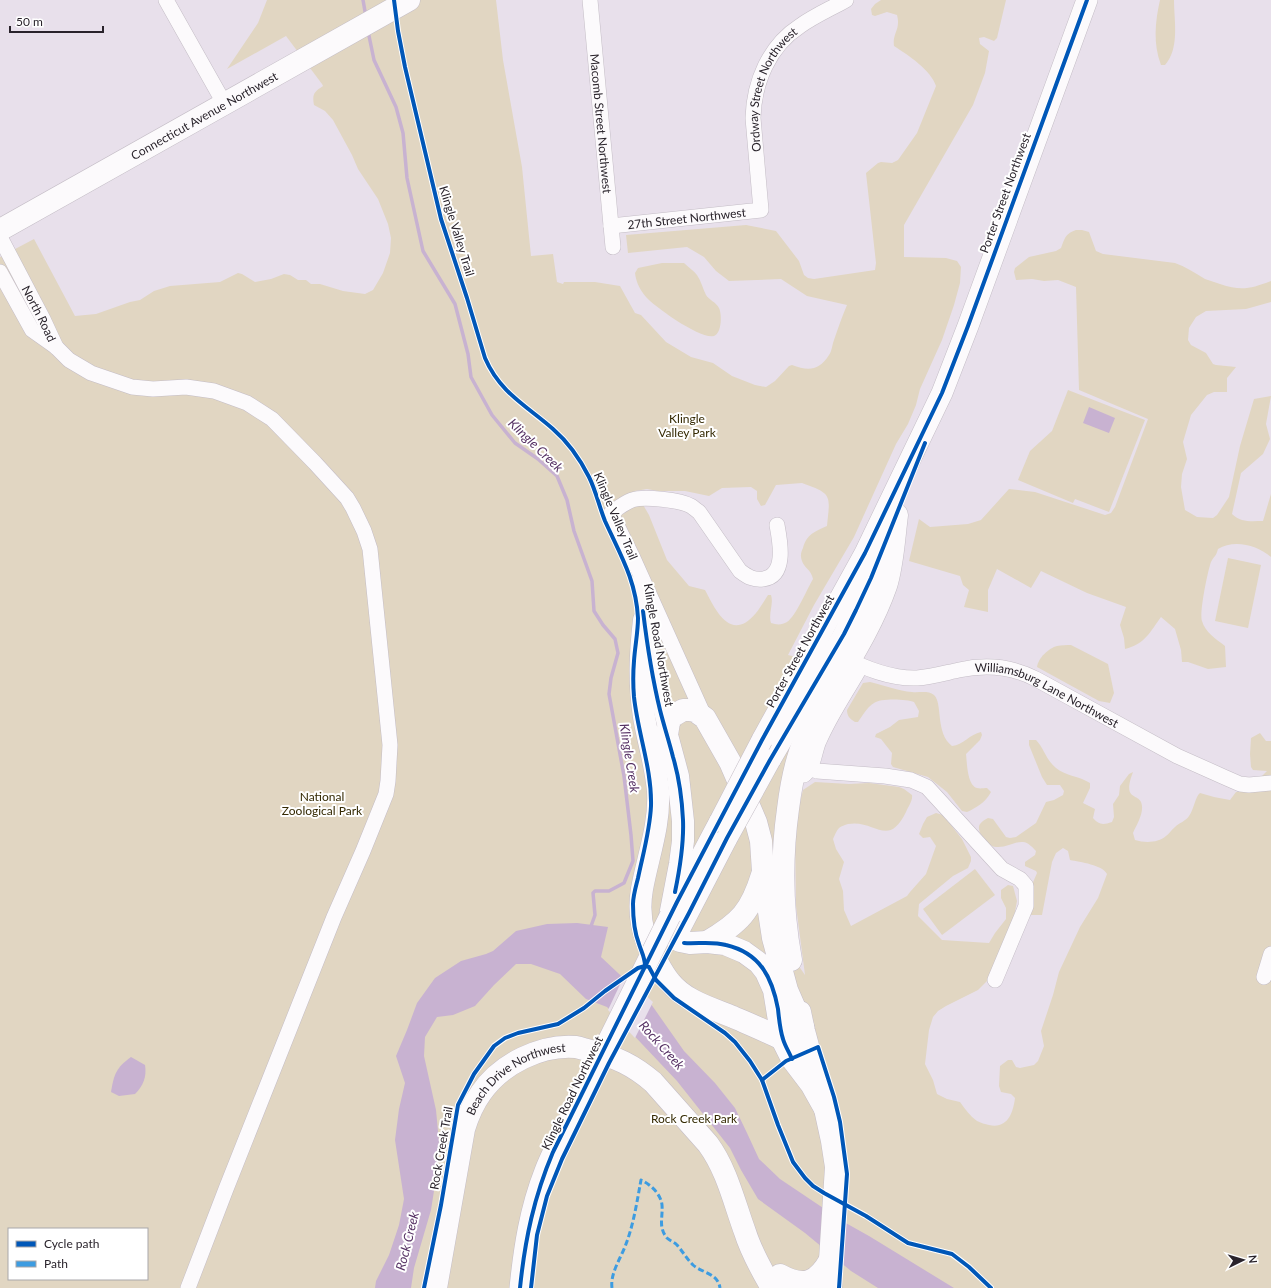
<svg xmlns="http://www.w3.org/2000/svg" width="1271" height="1288" font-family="Lato,sans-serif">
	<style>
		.green { fill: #e1d6c2; fill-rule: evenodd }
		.water { fill: #c8b2d1 }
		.pier { fill: #e8e0eb }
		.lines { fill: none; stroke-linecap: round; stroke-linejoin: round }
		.stream { stroke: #c8b2d1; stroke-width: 3.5 }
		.street-casing { stroke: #c4bdc6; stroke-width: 16 }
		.secondary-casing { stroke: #c4bdc6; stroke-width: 22 }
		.primary-casing { stroke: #c4bdc6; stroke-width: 23 }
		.street { stroke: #fcfafc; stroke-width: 15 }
		.secondary { stroke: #fcfafc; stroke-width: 21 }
		.primary { stroke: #fcfafc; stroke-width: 22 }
		.secondary-bridge-casing { stroke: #c4bdc6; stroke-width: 22; stroke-linecap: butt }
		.secondary-bridge { stroke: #fcfafc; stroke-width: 21 }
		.quiet { stroke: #3d9ce1; stroke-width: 3; stroke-dasharray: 6 3; stroke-linecap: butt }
		.cycleway-casing { stroke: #fff; stroke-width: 6 }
		.cycleway { stroke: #0057b8; stroke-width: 4 }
		.labels { text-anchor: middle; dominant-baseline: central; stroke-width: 4; stroke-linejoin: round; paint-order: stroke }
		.street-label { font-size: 12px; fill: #29232b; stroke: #fff }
		.park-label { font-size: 12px; fill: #342902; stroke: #fff }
		.water-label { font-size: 13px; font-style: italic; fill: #563164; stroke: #fff }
	</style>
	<rect width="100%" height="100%" fill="#e8e0eb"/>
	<g class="green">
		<path d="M267,0H496L503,60L522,167L531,256L553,254L557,282L563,284L564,282H595L620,286L635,313L641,315L666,342L691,357L713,363L732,376L755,385L766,387L775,381L789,366L792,365C808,371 819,371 829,355C832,351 832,345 834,340C838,328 842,317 847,305L807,296L781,279L729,281L716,271L704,257L687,247L628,253L626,235L746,225L776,231L799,261L804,275L808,278L814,279L875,270L876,263L866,173L878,163L881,162L892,163L898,160L917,133L936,86C931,70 908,55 894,46C892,33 901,30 897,15L887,12L875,16L872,15L871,9L875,4L881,0H1006L997,38L994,41L984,37L979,38L980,44L989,51L985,73L973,105L904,225V257L946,258L957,261L961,267L960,283L954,305L942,340L920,389L916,405L908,424L896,444L854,537L814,605L788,655L834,666L794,749L782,942L805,975L796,906L795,840L796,818L803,790L815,782L849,784L869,783L899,787L904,789L912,795C913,801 908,807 906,812C888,849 875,819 848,824C845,825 841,826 839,828C836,831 835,835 833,839L836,849L844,862L839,879L843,891L844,910L851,926L907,896L910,892L926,874L936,846L930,837L923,838L919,834L923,824L927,817L936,813L943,815L962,839L971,857V861L968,868L953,876L919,904L918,916L942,940L989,943L995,933L1006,919V908L1001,898V890L1008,885L1013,886L1017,901L1014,917L991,977L978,990L946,1006L938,1011L933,1017L929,1030L925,1064L933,1080L937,1094L947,1099L960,1102C965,1109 970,1116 977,1121C981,1123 985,1124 989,1125C1007,1129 1013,1114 1015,1098L1011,1094L1001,1092L999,1086L1000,1066L1008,1060H1012L1016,1067L1020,1068L1034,1065L1038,1061L1044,1046L1041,1031L1053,995L1059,972L1080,927L1098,898L1107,874C1103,865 1080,862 1070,860L1068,851L1063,848L1056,853L1052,862L1042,915H1029L1031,887L1037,873L1036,871L1025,866V862L1035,855L1036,851C1033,848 1028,842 1023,842C1016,841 1007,848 996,847C988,847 975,831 980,824C982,821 986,819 988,818L993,819L1006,837L1010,838L1016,837L1036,823L1046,802L1054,800L1063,795L1064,791L1060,785H1047L1042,777L1029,745V740H1036C1044,748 1046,760 1056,768C1066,776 1079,776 1090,783V788L1083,803L1095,809L1093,818C1099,825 1103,825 1112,822L1114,817L1113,804L1119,795L1120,786L1129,774L1133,772C1121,804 1141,791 1142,806C1143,815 1136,826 1133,833L1135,840C1145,843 1158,843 1166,836C1169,834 1171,830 1175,827C1179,823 1186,821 1189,816C1194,809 1195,797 1200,793L1214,797L1230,800L1236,792L1247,791L1267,771L1253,770L1251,767L1250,754L1251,738L1260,733L1266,741H1271V1288H0V257L34,239L75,316L96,314L130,302L140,300L154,291L170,286L220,282L238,273L242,274L255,282L271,279L284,274L290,275L298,280H306L311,284H320L343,291L365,294L373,290L383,273L390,253L391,238L388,224L378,199L358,169L352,155L333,120L325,111L314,105C312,94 314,92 323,86L322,84L286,36L227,69L258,23ZM802,483C833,494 830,495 827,526C814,532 807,534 803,548C801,552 800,556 802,561C804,568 811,569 813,579C807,589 796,616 787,622C782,625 777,625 771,623C768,614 774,604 771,595H768C764,601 760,608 756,613C731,643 716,611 705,590L689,586L667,560L649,515L635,491L647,489L658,491H685L709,496L722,488L751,487L757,491V499L761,506L765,505L776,485ZM9,1229H147V1279H9Z"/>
		<path d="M1160,0H1174C1174,21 1180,48 1165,65H1161C1153,44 1155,22 1160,0Z"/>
		<path d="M1076,230H1082L1089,232L1096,251L1103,254L1175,263C1186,267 1195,273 1205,279C1210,281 1215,282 1220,284C1241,291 1250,289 1271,281V302L1246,309L1206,311L1196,317L1189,328L1188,340L1191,345L1206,353L1213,364L1216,365L1236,367L1227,378V392H1214L1207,395L1191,415L1183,442L1187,459L1182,474L1181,487L1185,510L1197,517L1213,518L1217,515L1229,497L1240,446L1254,399L1271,396L1266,424L1270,439L1263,454L1241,473L1232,514C1241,523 1252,521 1263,521L1271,494V557C1257,545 1234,539 1218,549C1216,557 1214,556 1211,562C1208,570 1199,613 1202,621C1205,632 1216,639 1225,646L1226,667L1208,669L1188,662H1182L1181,650L1175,629L1161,617C1150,632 1145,644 1125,649L1124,638L1120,625L1126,607L1087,593L1041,571L1031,588L997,569L988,590V612L964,607L969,590L963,585L960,576L909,561L919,519L930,527L968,524L981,520L1009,489L1035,492L1105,515L1111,513L1115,507L1148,419L1079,390L1076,287L1058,280L1044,281L1032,279L1016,280L1014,272L1015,268L1029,257L1056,251L1061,248C1065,238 1065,234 1076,230Z"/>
		<path d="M662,263H684C688,267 694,271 697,275C701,281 703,289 706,295C709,300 716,302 719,308C722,314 722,333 714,336C701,340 655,307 646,297C640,290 636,282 635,273L638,268Z"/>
		<path d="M1068,390L1145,420L1109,512L1075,499L1073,503L1018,480L1030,451L1052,431Z"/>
		<path d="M1228,558L1261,565L1248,628L1215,621Z"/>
		<path d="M1071,645L1108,664L1114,693L1110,703L1099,701L1037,667C1038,658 1049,648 1057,646C1061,645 1067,645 1071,645Z"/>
		<path d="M870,682C883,685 899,691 912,692C919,693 928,690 934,695C943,703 935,733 952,746C963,745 970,734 981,732L982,735L980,740L966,754C967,762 967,785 977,788C980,789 984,788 987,788L991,792C986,802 976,808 967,812L962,811L947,792L928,777L893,767L891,764L892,753L881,739L875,737L876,734L890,727L899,720L918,717L919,711L914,702C907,699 880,698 874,703C867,707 863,715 858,722H855C850,719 847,716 847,710L863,683Z"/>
		<path d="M975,869L995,895L942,935L923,909Z"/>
	</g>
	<g class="water">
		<path d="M1089,407L1115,418L1109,433L1083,423Z"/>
		<path d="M577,923L608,927L601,957L651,1004L684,1051L715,1083L735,1108L747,1133L759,1159L780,1179L844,1222L869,1236L954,1288H878L851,1271L805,1233L758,1199L741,1170L730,1148L677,1081L607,1007L586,999L560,974L531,964H516L494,985L475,1006L453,1015L437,1017L425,1037L424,1056L436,1110L439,1142L436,1178L431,1210L414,1268L411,1288H375L376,1281L389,1255L399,1225L404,1199L395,1140L399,1109L405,1083L396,1056L407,1030L417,1003L435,978L461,961L486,954L493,951L516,931L547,924Z"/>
		<path d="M131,1057L145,1065C147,1077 143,1086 135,1094L119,1096L111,1092C114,1074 116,1068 131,1057Z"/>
	</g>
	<path class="pier" d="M624,976L653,1002L635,1038L608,1010Z"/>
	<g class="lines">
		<g class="stream">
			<path d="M363,0L366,17"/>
			<path d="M368,31L374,60L396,107L403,133L407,178L423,251L455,304L468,354L471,377L492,415L515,443L538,459L557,476L567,500L574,531L592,581L594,611L603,625L615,639L618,653L611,678L609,694L624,776L631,835L633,861L624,883L609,891H595L593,893L595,915L590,929"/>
		</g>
		<defs>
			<g id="street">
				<path d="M166,0L224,103"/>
				<path id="s1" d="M590,0L613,247"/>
				<path id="s2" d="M611,226L761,210L753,118C754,82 769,46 800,26C814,16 830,9 846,0"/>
				<path id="s3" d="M0,237L43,319L56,347"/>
				<path d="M0,272L32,330L56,347L69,360L91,373L132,387L153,389L186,387L214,391L247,403L272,419L315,463L347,498L353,508L364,531L370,549L390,745L388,781L386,794L363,851L334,917L226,1189L188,1288"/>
				<path d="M639,582C647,633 653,684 667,733"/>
				<path id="s4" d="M841,656C864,668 890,679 917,678C931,677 945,673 959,670C986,664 1011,666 1036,679L1177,756L1224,777L1240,784L1249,785L1271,783"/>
				<path d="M705,718L633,558L611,513C618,508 624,503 632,500C644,496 680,500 691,506C694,508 696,510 699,512L740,571C748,577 753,580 763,579C787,576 780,541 777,525"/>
				<path d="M810,768L817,771L885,776L911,780L927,787L1002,869L1020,879L1026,886V906L995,980"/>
				<path d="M804,775C814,768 814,752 819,741C830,715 847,691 861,666"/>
				<path d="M1264,977L1271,954"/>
			</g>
			<g id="secondary">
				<path d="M762,740L865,553L942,393L968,326L1087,0"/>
				<path d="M770,760L844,634L871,578L893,525"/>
				<path d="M675,906L720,821"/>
				<path d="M675,938L727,838"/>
				<path d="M520,1288C524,1248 530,1209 545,1171C554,1148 567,1125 578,1102"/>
			</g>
			<g id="primary">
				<path id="s5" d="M0,230L409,0"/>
				<path d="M644,620C640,655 639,682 644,717C648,741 656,766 658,791C660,825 648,856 642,889C638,912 642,936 654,956C659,965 663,974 670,982C685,1001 711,1008 733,1017C749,1024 766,1031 782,1039L793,1035"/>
				<path d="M707,942C740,923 751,911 762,875"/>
				<path d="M791,960C782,911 781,859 788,809C791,785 795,761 805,739C809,731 814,723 818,715C841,673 870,632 886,586C893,564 894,538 897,515"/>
				<path d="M800,1012L804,1031L825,1109L832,1141L836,1167L830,1260L831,1288"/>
				<path d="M803,1027L787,990L773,938L763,872L761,841L756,822L730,762L705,718L695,711L689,710H683L673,716L669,722L667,735L678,776L683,821V841L680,864L670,916L671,928L675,938L680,941L690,943L707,942L725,944L744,952L759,963L766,972L774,990L782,1039L792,1059L811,1084L825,1109"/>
				<path d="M780,1275C804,1288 817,1283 830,1260"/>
				<path id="s6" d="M436,1288L464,1129C468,1116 473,1104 481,1093C501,1064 541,1044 576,1047C581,1048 586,1050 591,1051C616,1057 633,1065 653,1082L708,1144C727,1170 734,1202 745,1232C751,1251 762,1271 772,1288"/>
			</g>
		</defs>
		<use href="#street" class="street-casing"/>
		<use href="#secondary" class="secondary-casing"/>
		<use href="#primary" class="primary-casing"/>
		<use href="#street" class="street"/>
		<use href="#secondary" class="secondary"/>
		<use href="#primary" class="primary"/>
		<defs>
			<g id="secondary-bridge">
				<path d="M720,821L762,740"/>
				<path d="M727,838L770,760"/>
				<path d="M578,1102L670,916"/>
			</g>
		</defs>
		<use href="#secondary-bridge" class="secondary-bridge-casing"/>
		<use href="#secondary-bridge" class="secondary-bridge"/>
		<path class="quiet" d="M612,1288C610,1273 621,1258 626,1244C634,1223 637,1201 641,1180C650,1184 661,1194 662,1205C663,1218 658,1227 667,1238C670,1241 674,1242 677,1245C683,1252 687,1259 693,1265C702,1273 718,1273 720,1288"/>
		<defs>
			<g id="cycleway">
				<path d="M394,0L398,31L405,67L441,219L467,298L485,358C500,393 527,406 553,429C568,442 580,459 589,477C596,491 599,506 605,521C620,554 636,580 638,618C638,632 635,646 634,661C633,673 633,685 634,697C638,734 652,769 651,806C650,830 643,854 638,878C636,886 633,896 633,904C633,917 634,931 639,944C641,951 645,957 645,966"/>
				<path d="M643,611C647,644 652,677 660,710C664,726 669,741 673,757C679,777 682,799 683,820C684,844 680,868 675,892"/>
				<path d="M684,943C698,944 712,941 726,945C760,953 772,977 778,1009C779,1019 780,1030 783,1039C785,1046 789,1052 792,1059"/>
				<path d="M762,1080L786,1061L818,1047L834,1097L840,1122L847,1174L839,1288"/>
				<path d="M424,1288L441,1205L458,1105L474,1074L494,1046L505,1038L518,1033L558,1024L584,1008L605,991L638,968L645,966L649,967L656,980L674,998L725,1033L735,1042L750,1061L762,1080L778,1125L793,1162L805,1178L813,1186L824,1193L866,1216L908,1243L952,1254L969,1267L991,1288"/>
				<path d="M520,1288C525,1239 534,1197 553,1152L677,902L762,740L865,553L942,393L968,326L1087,0"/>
				<path d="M531,1288L537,1235L547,1196L562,1159L609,1063L689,913L727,838L770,760L844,634L856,610L871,578L925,443"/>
			</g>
		</defs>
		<use href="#cycleway" class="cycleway-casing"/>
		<use href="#cycleway" class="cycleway"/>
	</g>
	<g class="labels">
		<g class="street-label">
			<text stroke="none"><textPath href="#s2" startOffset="277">Ordway Street Northwest</textPath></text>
			<text stroke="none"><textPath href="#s5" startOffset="234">Connecticut Avenue Northwest</textPath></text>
			<text stroke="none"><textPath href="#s1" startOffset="124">Macomb Street Northwest</textPath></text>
			<text transform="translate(1005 193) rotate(-70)">Porter Street Northwest</text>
			<text stroke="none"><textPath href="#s2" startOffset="76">27th Street Northwest</textPath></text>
			<text transform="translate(457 231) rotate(73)">Klingle Valley Trail</text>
			<text stroke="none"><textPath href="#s3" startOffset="86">North Road</textPath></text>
			<text transform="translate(616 516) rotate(67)">Klingle Valley Trail</text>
			<text transform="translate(659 645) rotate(80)">Klingle Road Northwest</text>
			<text transform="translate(800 651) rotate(-61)">Porter Street Northwest</text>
			<text stroke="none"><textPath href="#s4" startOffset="217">Williamsburg Lane Northwest</textPath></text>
			<text stroke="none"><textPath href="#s6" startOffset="239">Beach Drive Northwest</textPath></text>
			<text transform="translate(572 1093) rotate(-64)">Klingle Road Northwest</text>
			<text transform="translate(441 1148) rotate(-80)">Rock Creek Trail</text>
		</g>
		<g class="park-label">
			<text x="687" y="418">Klingle<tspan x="687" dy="14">Valley Park</tspan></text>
			<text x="322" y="796">National<tspan x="322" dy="14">Zoological Park</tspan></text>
			<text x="694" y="1118">Rock Creek Park</text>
		</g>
		<g class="water-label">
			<text transform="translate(536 445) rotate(44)">Klingle Creek</text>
			<text transform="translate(630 758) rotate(81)">Klingle Creek</text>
			<text transform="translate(662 1045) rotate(48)">Rock Creek</text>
			<text transform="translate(407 1241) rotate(-76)">Rock Creek</text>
		</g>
	</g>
	<rect x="8" y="1228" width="140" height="52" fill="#ffffff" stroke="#a9a7aa"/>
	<rect x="16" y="1241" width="20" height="6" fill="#0057b8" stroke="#a9a7aa"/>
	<text x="44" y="1248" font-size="12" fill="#29232b">Cycle path</text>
	<rect x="16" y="1261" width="20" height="6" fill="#3d9ce1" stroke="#a9a7aa"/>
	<text x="44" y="1268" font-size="12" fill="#29232b">Path</text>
	<g transform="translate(1243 1260) rotate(85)" stroke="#ffffff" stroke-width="3" paint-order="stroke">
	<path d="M0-3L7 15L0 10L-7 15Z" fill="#29232b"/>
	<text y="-6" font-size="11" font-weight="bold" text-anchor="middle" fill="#29232b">N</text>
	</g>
	<path d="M10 26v6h93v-6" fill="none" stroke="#29232b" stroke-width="2"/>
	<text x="16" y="26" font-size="12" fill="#29232b" stroke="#ffffff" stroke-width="3" paint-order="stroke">50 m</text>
</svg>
